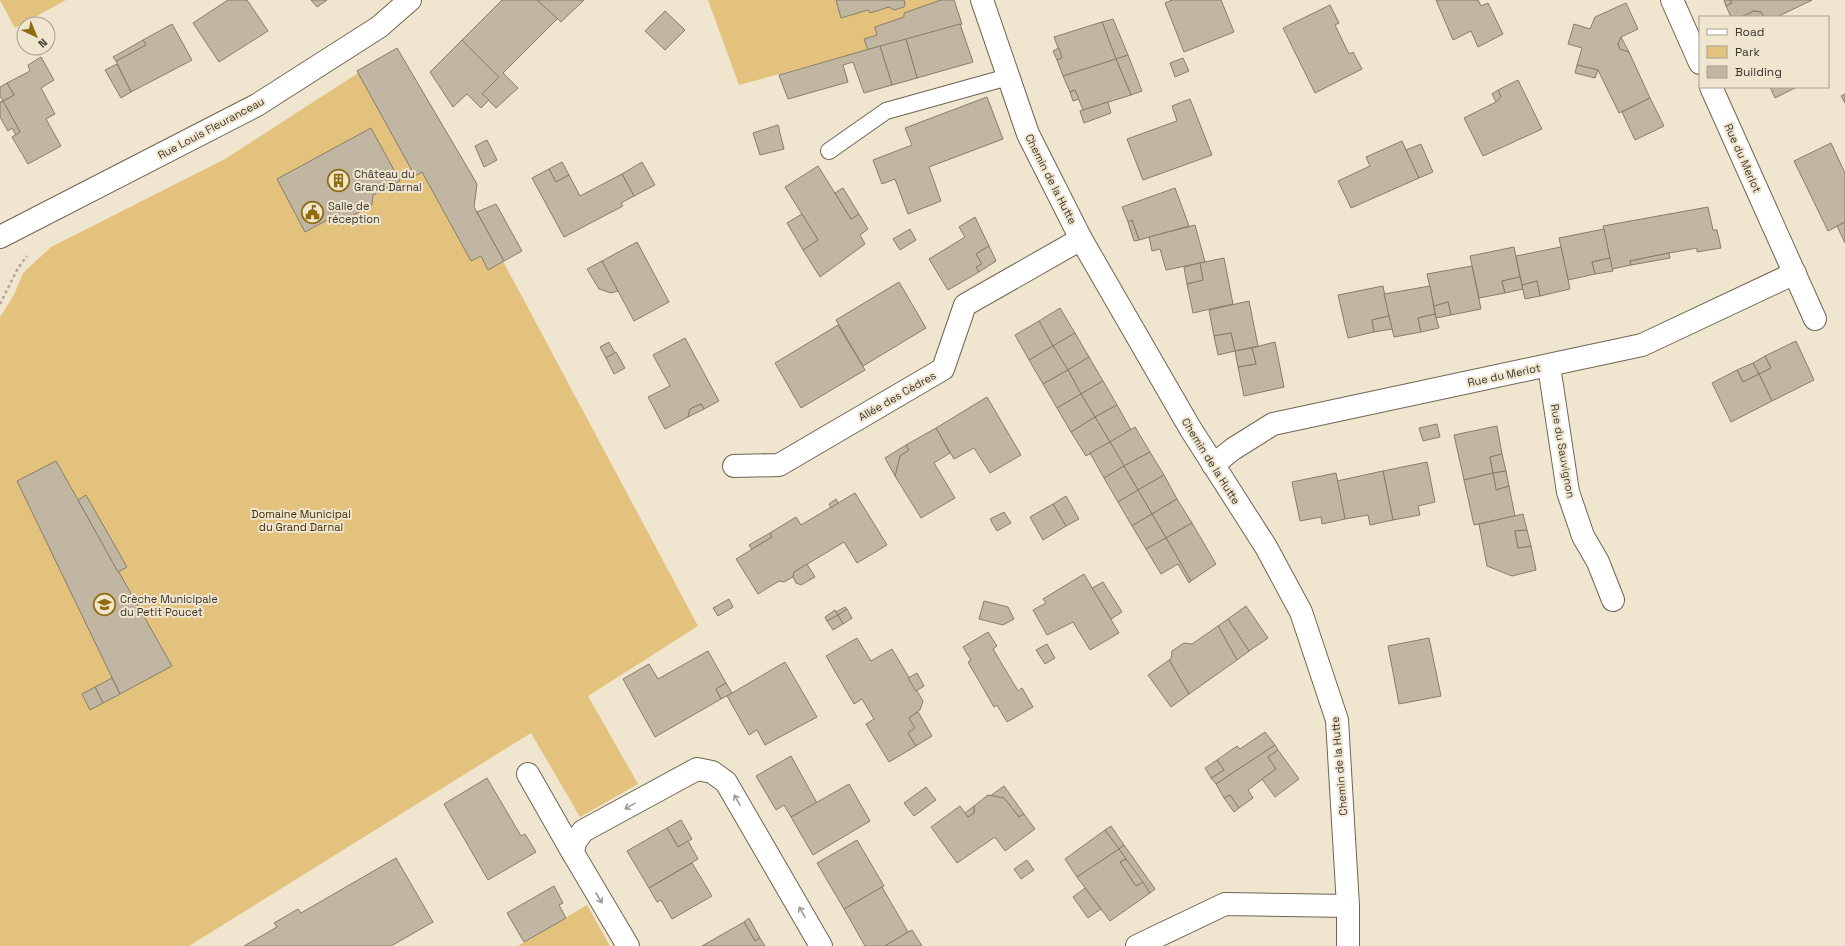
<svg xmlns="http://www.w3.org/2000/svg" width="1845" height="946" font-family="'Space Grotesk',sans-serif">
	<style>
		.green { fill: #e3c27e }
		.building { fill: #c0b6a1; stroke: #877d69 }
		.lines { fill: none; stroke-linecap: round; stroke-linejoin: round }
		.lane-casing { stroke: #6f6552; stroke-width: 18 }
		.street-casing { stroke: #6f6552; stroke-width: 24 }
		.path { stroke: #aea594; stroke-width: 2.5; stroke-dasharray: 3 3; stroke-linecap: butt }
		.lane { stroke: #fff; stroke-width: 16 }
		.street { stroke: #fff; stroke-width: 22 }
		.oneway { stroke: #9d9a96 }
		.labels { text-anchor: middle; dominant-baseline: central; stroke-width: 4; stroke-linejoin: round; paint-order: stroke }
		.street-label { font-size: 11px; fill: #3b362e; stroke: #f0e5cf }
		.poi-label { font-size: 11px; fill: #3b362e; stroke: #f0e5cf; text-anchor: start }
		.park-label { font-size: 11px; fill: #402f07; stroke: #f0e5cf }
	</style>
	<rect width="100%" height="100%" fill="#f0e5cf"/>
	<g class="green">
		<path d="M0,0H66L15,28Z"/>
		<path d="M708,0H954L962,24L739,85Z"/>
		<path d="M397,48L477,184L474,207L698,626L588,696L638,784L580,817L531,733L189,946H0V317L14,295L23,273L51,247L225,159Z"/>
		<path d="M587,905L610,946H518Z"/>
	</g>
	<g class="building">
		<path d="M228,0H247L268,31L219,62L193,23Z"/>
		<path d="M311,0H327L317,7Z"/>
		<path d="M502,0H537L558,18L503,73L518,88L496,108L482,94L499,77L462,40Z"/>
		<path d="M537,0H584L561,22Z"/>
		<path d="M836,0H904L905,5L904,7L894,10L889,7L870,13L868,10L841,18Z"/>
		<path d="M941,0H954L962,24L868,50L864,39L877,35L875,27L904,17V13Z"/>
		<path d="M1172,0H1221L1234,32L1184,52L1165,3Z"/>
		<path d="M1436,0H1478L1481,6L1488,3L1503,34L1478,47L1471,31L1453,40Z"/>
		<path d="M1724,0H1730L1732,3L1726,6Z"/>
		<path d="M1730,0H1812L1777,17H1764L1761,12L1754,11L1741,17H1731L1726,6L1732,3Z"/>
		<path d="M1626,3L1638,29L1621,37L1618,44L1620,49L1629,52L1650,98L1619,113L1598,70L1577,65L1582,48L1568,44L1574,24L1590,29L1595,17Z"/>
		<path d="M1330,5L1339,23L1335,25L1349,54L1353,52L1362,69L1315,93L1283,28Z"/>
		<path d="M665,11L685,30L665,50L645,31Z"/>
		<path d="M1754,11L1761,12L1764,17H1741Z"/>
		<path d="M1113,19L1128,55L1116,59L1102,22Z"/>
		<path d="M1102,22L1116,59L1063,76L1057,60L1062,58L1054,37Z"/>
		<path d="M172,24L192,60L131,92L116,61L146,45L143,40Z"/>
		<path d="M960,24L973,62L917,78L906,39Z"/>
		<path d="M1621,37L1629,52L1620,49L1618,44Z"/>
		<path d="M906,39L917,78L892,85L880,46Z"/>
		<path d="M143,40L146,45L116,61L113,57Z"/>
		<path d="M462,40L499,77L482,94L489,100L481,108L467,94L453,107L430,72Z"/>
		<path d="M880,46L892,85L864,93L853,62L843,65L848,82L788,99L779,75Z"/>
		<path d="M397,48L477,184L474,207L504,261L488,270L481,256L471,261L422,172L415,176L357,71Z"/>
		<path d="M1059,48L1062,58L1057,60L1053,51Z"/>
		<path d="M1128,55L1142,91L1131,95L1116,59Z"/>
		<path d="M41,57L54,80L41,88L55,114L46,119L61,146L28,164L12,137L20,132L3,101L14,95L7,83L30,71L28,65Z"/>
		<path d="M1183,58L1189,71L1175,77L1170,63Z"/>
		<path d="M1116,59L1131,95L1083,110L1075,90L1070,92L1063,76Z"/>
		<path d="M117,64L131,92L121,98L105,70Z"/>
		<path d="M1577,65L1598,70L1595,78L1575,73Z"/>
		<path d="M1518,80L1542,129L1483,156L1464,118L1496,102L1501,97L1498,90Z"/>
		<path d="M7,83L14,95L3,101L0,96V87Z"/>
		<path d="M1770,87H1797L1775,98Z"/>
		<path d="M1075,90L1079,99L1073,101L1070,92Z"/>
		<path d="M1498,90L1501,97L1496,102L1492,94Z"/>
		<path d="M1845,94V103L1841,96Z"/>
		<path d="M987,97L1003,139L929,167L941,201L908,214L895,179L882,184L873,160L912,145L905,128Z"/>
		<path d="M1650,98L1664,126L1635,140L1622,112Z"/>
		<path d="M1190,99L1212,155L1143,180L1127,139L1177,121L1172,106Z"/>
		<path d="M3,101L20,132L16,135L12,128L8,131L0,117V102Z"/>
		<path d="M1108,102L1111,113L1084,123L1080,111Z"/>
		<path d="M778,125L784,149L760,155L753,133Z"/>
		<path d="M371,128L400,181L373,195L372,205L341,222L331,218L305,232L277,179Z"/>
		<path d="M487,140L497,160L484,167L475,146Z"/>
		<path d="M1402,141L1419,178L1351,208L1338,181L1370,166L1366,157Z"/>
		<path d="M1831,143L1845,173V222L1828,231L1794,161Z"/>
		<path d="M1421,144L1433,172L1419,178L1406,150Z"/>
		<path d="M562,162L569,175L556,182L549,169Z"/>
		<path d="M642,162L655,185L634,196L622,174Z"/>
		<path d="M818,166L851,219L859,214L868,229L860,235L865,244L820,277L803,250L818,240L785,187Z"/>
		<path d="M549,169L556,182L569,175L580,196L622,174L634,196L621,203L623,206L564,237L532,178Z"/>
		<path d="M843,188L859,214L851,219L835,193Z"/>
		<path d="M1175,188L1189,226L1139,240L1132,220L1128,222L1122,207Z"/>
		<path d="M496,204L522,251L504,261L477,212Z"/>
		<path d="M1708,207L1713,230H1717L1721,248L1697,252V248L1669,253L1630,261L1631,265L1612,269L1603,226Z"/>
		<path d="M802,214L818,240L803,250L787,223Z"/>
		<path d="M975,217L989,246L976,254L982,264L976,267L979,272L948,290L929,259L965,237L959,227Z"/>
		<path d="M1132,220L1139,240L1134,241L1128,222Z"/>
		<path d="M1845,222V243L1837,226Z"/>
		<path d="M1195,225L1205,262L1166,270L1160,249L1152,251L1149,237Z"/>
		<path d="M910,229L916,240L900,250L893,239Z"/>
		<path d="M1604,229L1610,258L1592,262L1595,274L1568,280L1559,238Z"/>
		<path d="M637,242L669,302L634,321L602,261Z"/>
		<path d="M989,246L996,261L979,272L976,267L982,264L976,254Z"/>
		<path d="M1514,247L1520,277L1502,281L1505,293L1479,298L1470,256Z"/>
		<path d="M1561,247L1570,289L1540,296L1537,281L1522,285L1516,256Z"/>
		<path d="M1669,253L1670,258L1631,265L1630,261Z"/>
		<path d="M1224,258L1233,304L1193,313L1187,284L1203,280L1200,263Z"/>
		<path d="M1610,258L1613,271L1595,274L1592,262Z"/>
		<path d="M602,261L618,291L611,293L599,289L587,269Z"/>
		<path d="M1200,263L1203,280L1187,284L1184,267Z"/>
		<path d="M1472,266L1481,309L1451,315L1448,302L1434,306L1427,274Z"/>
		<path d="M1520,277L1523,289L1505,293L1502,281Z"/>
		<path d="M1537,281L1540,296L1525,299L1522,285Z"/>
		<path d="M899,282L926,328L863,366L836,320Z"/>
		<path d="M1383,286L1389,316L1372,320L1374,332L1348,338L1338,295Z"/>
		<path d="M1430,286L1435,314L1418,318L1421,332L1394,337L1384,294Z"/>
		<path d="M1249,301L1258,346L1235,351L1231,333L1214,336L1209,310Z"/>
		<path d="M1448,302L1451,315L1436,318L1434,306Z"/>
		<path d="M1060,308L1075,333L1053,346L1039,321Z"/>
		<path d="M1435,314L1439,328L1421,332L1418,318Z"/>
		<path d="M1389,316L1392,329L1374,332L1372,320Z"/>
		<path d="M1039,321L1053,346L1029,360L1015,335Z"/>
		<path d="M838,325L865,370L801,408L775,363Z"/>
		<path d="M1075,333L1089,357L1068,370L1053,346Z"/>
		<path d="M1231,333L1235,351L1218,355L1214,336Z"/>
		<path d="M685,338L719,401L704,409L701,404L690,409L688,417L665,429L648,397L670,386L653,355Z"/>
		<path d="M1796,341L1814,380L1772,401L1759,374L1771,368L1765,356Z"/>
		<path d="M609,342L615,353L606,358L600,347Z"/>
		<path d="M1275,342L1284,387L1244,396L1238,367L1256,364L1252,348Z"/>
		<path d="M1053,346L1068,370L1043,384L1029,360Z"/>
		<path d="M1252,348L1256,364L1238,367L1235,351Z"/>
		<path d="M616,352L625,368L614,374L606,358Z"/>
		<path d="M1765,356L1771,368L1759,374L1753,363Z"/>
		<path d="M1089,357L1103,381L1081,394L1068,370Z"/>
		<path d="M1753,363L1759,374L1743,382L1737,370Z"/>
		<path d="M1068,370L1081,394L1057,408L1043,384Z"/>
		<path d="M1737,370L1743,382L1759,374L1772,401L1731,422L1712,383Z"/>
		<path d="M1103,381L1117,405L1095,417L1081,394Z"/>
		<path d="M1081,394L1095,417L1071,432L1057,408Z"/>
		<path d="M987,397L1021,455L990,473L974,448L954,459L936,428Z"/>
		<path d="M701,404L704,409L688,417L690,409Z"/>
		<path d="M1117,405L1131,430L1110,442L1095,417Z"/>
		<path d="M1095,417L1110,442L1086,456L1071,432Z"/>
		<path d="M1437,424L1440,437L1423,441L1419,428Z"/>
		<path d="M1497,426L1502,454L1490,457L1493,473L1464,480L1454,435Z"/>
		<path d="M1135,427L1150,452L1124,466L1110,442Z"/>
		<path d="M936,428L950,453L934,463L955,498L921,518L895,476L900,456L909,450L906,445Z"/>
		<path d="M1110,442L1124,466L1104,478L1090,453Z"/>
		<path d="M906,445L909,450L900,456L895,476L885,458Z"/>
		<path d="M1150,452L1164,475L1138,490L1124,466Z"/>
		<path d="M1502,454L1506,471L1493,473L1490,457Z"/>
		<path d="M56,461L172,666L120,694L17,481Z"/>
		<path d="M1427,462L1435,502L1418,506L1420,515L1393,520L1383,471Z"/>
		<path d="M1124,466L1138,490L1118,502L1104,478Z"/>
		<path d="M1383,471L1393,520L1370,525L1368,515L1345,519L1337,481Z"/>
		<path d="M1506,471L1509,486L1496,490L1493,473Z"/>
		<path d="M1336,473L1345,519L1322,524L1321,517L1300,521L1292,482Z"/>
		<path d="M1493,473L1496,490L1509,486L1515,516L1474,525L1464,480Z"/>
		<path d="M1164,475L1177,499L1152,514L1138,490Z"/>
		<path d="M1138,490L1152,514L1132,526L1118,502Z"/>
		<path d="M855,493L887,545L857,563L844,542L794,572L793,577L784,582L779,581L758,594L736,559L772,537L770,533L796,517L801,525Z"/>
		<path d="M86,495L127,567L118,572L78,500Z"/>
		<path d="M1066,496L1079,519L1066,526L1053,504Z"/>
		<path d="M836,499L838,503L831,508L829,504Z"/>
		<path d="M1177,499L1192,523L1166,538L1152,514Z"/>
		<path d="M1053,504L1066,526L1043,540L1030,517Z"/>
		<path d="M1004,512L1011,523L997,531L990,519Z"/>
		<path d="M1152,514L1166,538L1146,549L1132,526Z"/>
		<path d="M1523,514L1527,530L1515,531L1518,548L1531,546L1536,570L1512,576L1487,566L1479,524Z"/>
		<path d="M1192,523L1216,564L1191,581L1166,538Z"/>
		<path d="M1527,530L1531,546L1518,548L1515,531Z"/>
		<path d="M770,533L772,537L752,549L749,545Z"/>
		<path d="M1166,538L1191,581L1189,583L1178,564L1161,574L1146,549Z"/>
		<path d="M807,564L815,577L801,585L796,583L793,577L794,572Z"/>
		<path d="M1084,574L1119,633L1090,650L1073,622L1047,635L1033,610L1046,603L1043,599Z"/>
		<path d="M1103,582L1122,612L1111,619L1092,588Z"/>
		<path d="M729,599L733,607L718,616L713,608Z"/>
		<path d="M984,601L1008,607L1014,619L1003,625L979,619Z"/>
		<path d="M1246,606L1268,638L1249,651L1228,619Z"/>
		<path d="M845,607L847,609L838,615L836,612Z"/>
		<path d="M847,609L852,618L843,624L838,615Z"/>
		<path d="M835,610L838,615L827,621L825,617Z"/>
		<path d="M838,615L843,624L833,630L827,621Z"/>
		<path d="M1228,619L1249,651L1237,660L1218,626Z"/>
		<path d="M1218,626L1237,660L1189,694L1169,660L1171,659L1172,651L1184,643L1192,644Z"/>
		<path d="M988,632L997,646L993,649L1018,691L1022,688L1033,707L1007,722L997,705L994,707L968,662L971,660L963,647Z"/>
		<path d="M857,638L871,661L892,649L923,701L920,710L909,718L915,728L908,733L916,746L889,762L866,724L874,719L862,699L854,704L826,656Z"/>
		<path d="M1429,638L1441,696L1399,704L1388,646Z"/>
		<path d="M1047,644L1055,658L1045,664L1036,650Z"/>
		<path d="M708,651L726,683L716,689L721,699L655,737L623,679L649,664L658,679Z"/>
		<path d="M1169,660L1189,694L1171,707L1148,675Z"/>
		<path d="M785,662L817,717L765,745L757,730L749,735L727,696Z"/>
		<path d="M917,673L924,686L916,691L908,678Z"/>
		<path d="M112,678L120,694L103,703L95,687Z"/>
		<path d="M726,683L732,693L721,699L716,689Z"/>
		<path d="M95,687L103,703L90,710L82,694Z"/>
		<path d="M918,712L932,736L916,746L908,733L915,728L909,718Z"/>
		<path d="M1265,732L1275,745L1216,784L1211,778L1224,770L1217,760L1237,746L1240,749Z"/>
		<path d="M1275,745L1278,750L1268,757L1276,769L1248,790L1253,798L1239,808L1230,795L1224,798L1216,784Z"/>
		<path d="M1278,750L1299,779L1275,797L1262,779L1276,769L1268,757Z"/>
		<path d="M791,756L817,803L791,817L784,805L776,810L756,776Z"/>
		<path d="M1217,760L1224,770L1211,778L1205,768Z"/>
		<path d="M487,778L521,836L525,834L536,852L488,880L444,804Z"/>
		<path d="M849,784L870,821L813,855L791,817Z"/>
		<path d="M1004,786L1024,814L1019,817L1004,798L989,797Z"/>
		<path d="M926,787L936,800L914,816L904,803Z"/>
		<path d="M988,795L1004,798L1019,817L1024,814L1035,829L1005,851L995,837L957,863L931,827L960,806L968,817L974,813V806Z"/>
		<path d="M1230,795L1239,808L1234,812L1224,798Z"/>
		<path d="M974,806V813L968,817L965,813Z"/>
		<path d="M681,820L692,839L678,847L667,828Z"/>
		<path d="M1111,826L1124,845L1119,849L1105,830Z"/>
		<path d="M667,828L678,847L688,841L698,859L649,888L627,851Z"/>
		<path d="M1105,830L1119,849L1077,877L1065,859Z"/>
		<path d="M857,840L884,886L844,909L817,863Z"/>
		<path d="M1124,845L1155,889L1150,893L1119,849Z"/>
		<path d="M1119,849L1126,859L1120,862L1136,886L1143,882L1150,893L1110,921L1077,877Z"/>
		<path d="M396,858L433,922L391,946H244L277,927L274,923L298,909L301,913Z"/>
		<path d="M1126,859L1143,882L1136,886L1120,862Z"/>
		<path d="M1027,860L1034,870L1021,879L1014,869Z"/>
		<path d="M692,863L712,896L672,919L661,900L657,902L649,888Z"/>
		<path d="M554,886L563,903L559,905L566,918L524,942L507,913Z"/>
		<path d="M882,887L908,932L885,946H865L844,909Z"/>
		<path d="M1085,888L1101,909L1088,918L1073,897Z"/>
		<path d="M749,918L760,938L755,941L744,922Z"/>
		<path d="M744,922L755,941L760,938L765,946H702Z"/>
		<path d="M912,930L922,946H885L908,932Z"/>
	</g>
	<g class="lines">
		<defs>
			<path id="lane" d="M829,151L886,111L1008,77"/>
			<g id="street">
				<path d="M982,0L1028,134L1081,239L1190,428L1266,547L1301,612L1337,720L1348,906V946"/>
				<path d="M1672,0L1700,63"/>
				<path d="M1711,87L1815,319"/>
				<path d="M0,237L257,105L379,27L410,0"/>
				<path d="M1549,366L1568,492L1583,536L1598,562L1613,600"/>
				<path d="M1213,465L1233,449L1273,424L1642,345L1795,273"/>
				<path d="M734,466L779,465L943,369L965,305L1081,239"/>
				<path d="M528,774L573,853"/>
				<path d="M628,946L573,853L575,842L583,831L697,769L712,772L726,782L821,946"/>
				<path d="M1137,946L1225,904L1348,906"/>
			</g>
		</defs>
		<use href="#lane" class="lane-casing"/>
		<use href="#street" class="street-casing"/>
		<path class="path" d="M0,304L18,268L27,256"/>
		<use href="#lane" class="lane"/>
		<use href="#street" class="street"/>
	</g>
	<defs><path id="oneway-shaft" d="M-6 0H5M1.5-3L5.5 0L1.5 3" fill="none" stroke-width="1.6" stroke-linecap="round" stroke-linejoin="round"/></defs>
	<g class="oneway">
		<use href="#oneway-shaft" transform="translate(737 800) rotate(-120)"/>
		<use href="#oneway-shaft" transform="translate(630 806) rotate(151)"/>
		<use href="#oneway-shaft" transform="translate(599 898) rotate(59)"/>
		<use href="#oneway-shaft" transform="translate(802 912) rotate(-120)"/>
	</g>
	<defs>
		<symbol id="building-ring" viewBox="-11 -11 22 22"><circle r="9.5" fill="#f0e5cf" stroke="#8f6c10" stroke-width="1.5"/><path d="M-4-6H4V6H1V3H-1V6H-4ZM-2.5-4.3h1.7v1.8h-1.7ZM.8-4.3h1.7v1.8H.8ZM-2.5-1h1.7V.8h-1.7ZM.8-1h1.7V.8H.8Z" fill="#8f6c10"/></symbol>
		<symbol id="civic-ring" viewBox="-11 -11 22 22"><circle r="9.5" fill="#f0e5cf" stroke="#8f6c10" stroke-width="1.5"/><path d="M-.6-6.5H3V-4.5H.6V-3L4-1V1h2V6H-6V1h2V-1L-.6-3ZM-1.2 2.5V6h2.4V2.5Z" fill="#8f6c10"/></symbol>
		<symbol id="school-ring" viewBox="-11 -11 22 22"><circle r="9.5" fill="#f0e5cf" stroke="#8f6c10" stroke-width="1.5"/><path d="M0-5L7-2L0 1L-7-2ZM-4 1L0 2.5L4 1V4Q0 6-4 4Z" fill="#8f6c10"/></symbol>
	</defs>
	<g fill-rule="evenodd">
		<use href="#building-ring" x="326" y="168" width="25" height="25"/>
		<use href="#civic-ring" x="300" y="200" width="25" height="25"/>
		<use href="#school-ring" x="92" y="592" width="25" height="25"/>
	</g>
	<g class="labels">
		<g class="street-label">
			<text transform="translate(211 128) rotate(-28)">Rue Louis Fleuranceau</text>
			<text transform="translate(1743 158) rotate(66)">Rue du Merlot</text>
			<text transform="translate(1051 179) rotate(63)">Chemin de la Hutte</text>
			<text transform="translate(1504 375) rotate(-12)">Rue du Merlot</text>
			<text transform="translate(897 396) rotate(-30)">Allée des Cèdres</text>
			<text transform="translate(1563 451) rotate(80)">Rue du Sauvignon</text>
			<text transform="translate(1211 461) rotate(58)">Chemin de la Hutte</text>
			<text transform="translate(1339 766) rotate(-95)">Chemin de la Hutte</text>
		</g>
		<g class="poi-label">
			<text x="354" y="174">Château du<tspan x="354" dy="13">Grand Darnal</tspan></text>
			<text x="328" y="206">Salle de<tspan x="328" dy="13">réception</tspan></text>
			<text x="120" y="599">Crèche Municipale<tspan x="120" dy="13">du Petit Poucet</tspan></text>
		</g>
		<g class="park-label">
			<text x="301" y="514">Domaine Municipal<tspan x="301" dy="13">du Grand Darnal</tspan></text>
		</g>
	</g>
	<rect x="1699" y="16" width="130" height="72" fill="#f0e5cf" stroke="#a89f8f"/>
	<rect x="1707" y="29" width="20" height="6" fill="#ffffff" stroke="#a89f8f"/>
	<text x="1735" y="36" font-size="12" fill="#3b362e">Road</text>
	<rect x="1707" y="46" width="20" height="12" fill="#e3c27e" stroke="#a89f8f"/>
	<text x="1735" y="56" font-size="12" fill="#3b362e">Park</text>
	<rect x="1707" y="66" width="20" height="12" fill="#c0b6a1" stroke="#a89f8f"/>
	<text x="1735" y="76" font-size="12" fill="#3b362e">Building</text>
	<g transform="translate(36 36) rotate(136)"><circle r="19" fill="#f0e5cf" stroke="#a89f8f"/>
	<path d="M0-3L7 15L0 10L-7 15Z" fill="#8f6c10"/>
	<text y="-6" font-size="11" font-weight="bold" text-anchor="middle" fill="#3b362e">N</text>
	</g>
</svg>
